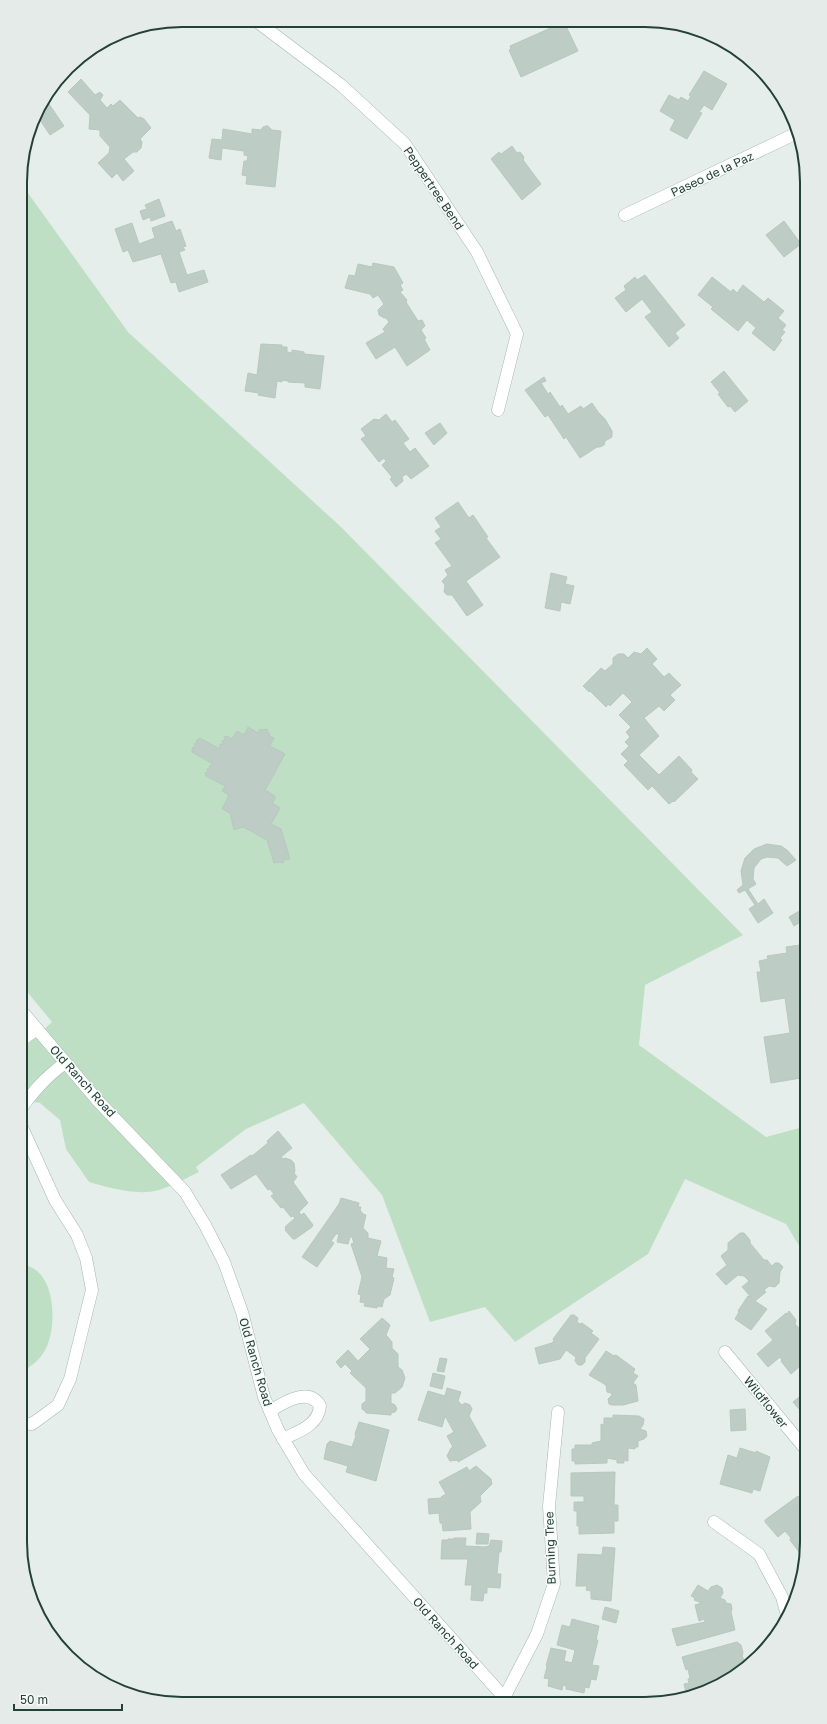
<svg xmlns="http://www.w3.org/2000/svg" width="827" height="1724" font-family="'Golos Text',sans-serif">
	<style>
		.green { fill: #bfdfc5 }
		.building { fill: #bdccc5; stroke: #b7c8c0 }
		.lines { fill: none; stroke-linecap: round; stroke-linejoin: round }
		.minor-casing { stroke: #a7b7b1; stroke-width: 13 }
		.minor { stroke: #fff; stroke-width: 12 }
		.labels { text-anchor: middle; dominant-baseline: central; stroke-width: 3; stroke-linejoin: round; paint-order: stroke }
		.street-label { font-size: 12px; fill: #244137; stroke: #f6faf8 }
		.rim { fill: none; stroke: #244137; stroke-width: 2 }
	</style>
	<rect width="100%" height="100%" fill="#e5eeea"/>
	<g class="green">
		<path d="M20,182L128,332L341,527L743,935L645,985L639,1045L766,1137L807,1126V1259L786,1224L685,1179L648,1254L515,1342L485,1307L430,1322L382,1195L304,1103L246,1129L196,1167L199,1172C186,1178 173,1186 159,1190C138,1196 110,1188 89,1182L66,1149L60,1120L40,1103L20,1100V1051L52,1022L20,983Z"/>
		<path d="M20,1265C58,1265 59,1334 42,1355C36,1363 29,1368 20,1372Z"/>
	</g>
	<g class="building">
		<path d="M562,23L563,25L565,24L578,51L521,77L509,50L511,49L510,46Z"/>
		<path d="M704,71L727,84L712,110L704,105L699,112L702,113L687,139L670,130L675,120L660,111L669,95L679,100L681,97L688,101L691,96L689,95Z"/>
		<path d="M81,79L95,95L100,92L103,95L100,100L107,108L111,104L113,106L120,100L138,118L140,117L144,119L151,128L140,139L142,142L141,148L137,152H133L124,159L134,171L123,181L117,173L112,178L98,163L109,153L110,147L100,136V130L89,129L90,115L68,92Z"/>
		<path d="M49,104L64,126L50,135L36,114Z"/>
		<path d="M266,126H268L272,130L281,131L275,187L246,184L247,176L242,175L244,161H247L248,156L244,155V151L222,148L221,160L209,158L212,139L222,140L223,129L252,134V129L261,130L263,127Z"/>
		<path d="M512,146L517,153L520,152L524,157L523,160L541,184L522,200L491,159L499,152L501,154Z"/>
		<path d="M159,199L165,216L151,221L150,217L143,220L140,211L147,209L145,205Z"/>
		<path d="M172,221L176,231L180,229L186,246L183,247L185,250L179,252L187,275L204,270L208,282L179,292L176,282L171,283L161,254L133,262L128,250L123,252L115,229L132,223L139,244L155,238L152,228Z"/>
		<path d="M784,221L801,244L784,257L766,235Z"/>
		<path d="M807,247V285L803,282L805,280L799,276L802,273L799,271L805,262L799,258Z"/>
		<path d="M373,263L394,267L403,283L400,285L403,290L400,292L407,300L406,302L418,321L422,320L425,326L421,330L426,338L424,339L430,350L407,366L395,347L376,359L366,343L385,332L383,329L389,322L386,318H384L379,315L378,310L384,304L378,295L373,298L370,294L345,288L349,275L355,276L358,264L372,267Z"/>
		<path d="M645,275L685,325L675,333L679,338L669,347L645,317L652,312L642,299L626,312L615,298L626,290L624,286L635,277L637,280Z"/>
		<path d="M712,277L731,292L733,289L737,293L743,285L764,302L768,298L784,311L778,318L786,325L782,330L785,332L780,338L782,340L774,351L752,333L756,328L747,320L738,331L711,309L713,307L698,295Z"/>
		<path d="M261,344L282,345V347H287V352L292,353V350L304,352V354L324,356L320,389L305,387V383L288,382V381L282,380V382L277,381L275,398L258,395L259,393L245,391L248,373L257,375Z"/>
		<path d="M724,371L748,401L735,412L730,406L728,407L718,394L720,393L711,382Z"/>
		<path d="M544,377L546,381L541,383L548,394L550,392L560,407L562,405L568,414L581,406L583,409L592,403L598,412L605,419L612,431V437L605,441L604,445L600,447H597L580,458L566,437L564,439L548,415L545,417L525,390Z"/>
		<path d="M386,414L392,422L395,420L409,439L403,443L410,452L415,448L429,466L411,479L406,474L402,477L403,481L396,487L390,479L392,477L382,465L386,461L384,458L379,462L361,439L366,436L361,429L374,419L379,420Z"/>
		<path d="M440,423L447,433L434,445L425,433Z"/>
		<path d="M458,502L469,518L473,515L488,537L486,538L500,557L466,581L483,605L467,616L452,595H447L444,592L445,585L442,581L448,575L445,570L452,566L435,543L441,539L435,531L441,527L435,518Z"/>
		<path d="M551,573L567,577L565,584L574,586L570,604L561,602L560,611L545,608Z"/>
		<path d="M647,648L657,659L652,664L664,677L669,673L681,685L670,695L675,700L664,711L659,706L644,718L659,736L639,755L659,775L679,756L692,770L691,772L698,779L674,802L673,801L669,804L652,786L648,790L624,765L628,761L621,754L629,746L625,742L630,737L626,732L631,727L619,715L632,702L623,693L610,706L608,704L606,707L590,691L589,692L583,686L601,668L605,671L613,664V658L618,654H624L628,658L634,652L641,654Z"/>
		<path d="M248,727L258,733L260,729L263,730L267,729L268,733L270,734L269,736L274,738L270,746L285,754L265,790L275,796V800L272,803L280,808L271,824L281,829L290,859L284,860L283,863L280,862L274,863L267,840L243,827L234,830L230,813L222,809L229,795L222,791L225,786L206,776L205,773L208,772L207,769H210L209,766L213,764L192,752V748L195,747L194,744L197,743L196,741L200,738L220,749V744H223L222,741L225,740L224,737L227,736L232,739L237,731L244,735Z"/>
		<path d="M767,844L781,846L787,850L796,860L787,866L778,858L767,857L761,859L754,868L753,879L756,884L748,889L758,904L764,899L773,913L758,923L749,909L755,905L745,890L739,893L737,890L743,885L741,871L745,858L754,849Z"/>
		<path d="M803,909L807,915V918L794,926L789,917Z"/>
		<path d="M807,944V1077L771,1083L764,1037L790,1033L785,998L761,1002L757,972H761L759,961L768,959L767,956L787,953L786,947Z"/>
		<path d="M278,1131L292,1148L281,1157L283,1159L285,1158L291,1160L294,1163L295,1171L294,1173L297,1177L293,1182L308,1203L299,1212L301,1215L304,1213L313,1225L312,1227L295,1239H293L285,1230L286,1229L285,1227L295,1218L293,1216L291,1217L283,1207L281,1208L271,1196L274,1194L270,1189L268,1190L256,1174L231,1189L221,1175L251,1155L252,1156L268,1143L267,1141Z"/>
		<path d="M341,1198L359,1203L358,1207H361L360,1210L363,1214L366,1215L363,1228L368,1233V1238L381,1241L377,1256L387,1258L386,1268L394,1269L392,1277L394,1278L390,1295L384,1299L382,1307L378,1306L377,1308L364,1306L365,1303L360,1302L361,1295L358,1294L362,1277L351,1244L354,1243L352,1237H350L348,1244L337,1242L339,1234H336L331,1241L334,1243L317,1267L302,1257L339,1204Z"/>
		<path d="M740,1233H744L750,1240V1243L764,1260H767L772,1266L775,1263H779L783,1267L780,1272L779,1283L775,1287L769,1286L764,1290L766,1292L755,1301L767,1309L751,1330L735,1319L739,1312L738,1311L748,1296L751,1297L742,1287L749,1281L744,1276L738,1275L726,1285L716,1274L727,1265L721,1256L728,1250V1243Z"/>
		<path d="M789,1311L796,1320L795,1324L807,1337V1360L791,1374L781,1361L782,1360L780,1357L768,1367L757,1354L773,1340L765,1331L786,1313L787,1314Z"/>
		<path d="M571,1315H574L578,1318L577,1322L580,1324L582,1323L593,1331L591,1333L599,1339L585,1358V1362L582,1365H578L575,1361L576,1357L566,1350L560,1359L539,1364L535,1348L552,1343L554,1341L553,1339Z"/>
		<path d="M382,1318L390,1325L386,1335L392,1342V1348L398,1354V1367L402,1370L405,1378L402,1387L395,1393H391V1403L395,1405L397,1409L395,1412L391,1413V1415L366,1413V1412L362,1409V1404L366,1401V1388L350,1373L352,1371L345,1364L341,1368L336,1362L348,1350L358,1361L370,1349L360,1339Z"/>
		<path d="M606,1351L614,1356L616,1355L635,1369L633,1373L638,1376L633,1383L636,1385L638,1401L623,1405H612L609,1404L608,1399L612,1395L611,1393L607,1392L606,1385L589,1375Z"/>
		<path d="M440,1358L447,1359L444,1372L437,1371Z"/>
		<path d="M433,1373L445,1376L442,1389L430,1386Z"/>
		<path d="M447,1388L461,1392L458,1401L462,1405L465,1403L470,1405L472,1409L469,1416L486,1446L458,1462V1460L450,1461L447,1456L451,1448L453,1447L447,1436L454,1432L445,1416L442,1427L418,1420L428,1391L445,1396Z"/>
		<path d="M807,1391V1416L806,1417L793,1402Z"/>
		<path d="M745,1409L746,1430L731,1431L730,1410Z"/>
		<path d="M613,1415L639,1416L644,1419L643,1425L640,1429L646,1431L647,1436L644,1439L638,1441V1447H635V1449L628,1448V1461L624,1460V1463H617V1460L607,1458V1463L575,1464V1461H572V1449H575V1445H592V1443L601,1441V1424L604,1425V1418H613Z"/>
		<path d="M359,1422L389,1430L376,1481L346,1472L348,1466L324,1459L327,1444L330,1441L352,1447L356,1436L355,1434Z"/>
		<path d="M740,1448L756,1453V1451L770,1457L760,1491L753,1489L752,1493L720,1484L728,1455L737,1458Z"/>
		<path d="M476,1466L491,1479L492,1484L480,1496L481,1502L470,1512L471,1529L443,1531L442,1523H440L439,1513L429,1514L428,1499L442,1498L441,1497L446,1494L439,1482L467,1467L469,1471Z"/>
		<path d="M615,1472L614,1505H618V1521H614V1533L579,1534V1526H577V1511H574V1502H584V1496H571V1473Z"/>
		<path d="M798,1496L804,1505L798,1510L806,1520L807,1519L805,1560L790,1540L791,1538L785,1531L778,1537L765,1522V1520Z"/>
		<path d="M477,1533L489,1534L488,1544H476Z"/>
		<path d="M454,1538H466L465,1546L485,1547L489,1546L491,1540L502,1541L501,1552H499L497,1574H501L500,1588L487,1587V1593H484L483,1601L471,1600L472,1585H465L468,1559H441L442,1540H448V1539H454Z"/>
		<path d="M603,1547L615,1548L611,1601L591,1599V1591L586,1590L587,1586H576L578,1554L602,1555Z"/>
		<path d="M698,1585L708,1591L711,1587L717,1585L722,1588L723,1593L720,1598L725,1600L726,1603L731,1604L732,1609L731,1612L735,1630L677,1646L672,1629L705,1622L704,1619L699,1621L695,1605L702,1603L694,1600L695,1598L691,1596Z"/>
		<path d="M605,1607L619,1611L616,1623L602,1619Z"/>
		<path d="M572,1619L599,1626L596,1640H598L592,1665L599,1666L596,1680L591,1679L589,1688L585,1687L584,1693L566,1689V1686L563,1685L562,1690L548,1686L549,1679L544,1678L547,1667L546,1666L551,1648L566,1651L564,1661L572,1663L575,1650L557,1645L562,1625L570,1627Z"/>
		<path d="M737,1642L741,1645L743,1653L742,1656L744,1660L740,1663L742,1670L735,1677L729,1678L728,1675L721,1676L723,1683L697,1695L687,1697L684,1684L689,1683L688,1679L690,1678L688,1669L686,1670L682,1657Z"/>
	</g>
	<g class="lines">
		<defs>
			<g id="minor">
				<path d="M255,20L341,85L405,144L477,252L517,334L498,410"/>
				<path d="M625,215L799,132"/>
				<path d="M20,1009L98,1101L185,1192L205,1225L224,1262L242,1312L264,1397L278,1430L304,1474L510,1704"/>
				<path d="M20,1041L37,1029"/>
				<path d="M20,1110C34,1090 46,1077 65,1063"/>
				<path d="M725,1352L807,1451"/>
				<path d="M270,1411C283,1403 309,1386 320,1406C318,1426 299,1431 283,1439"/>
				<path d="M20,1423L32,1424L58,1405L70,1379L92,1290L86,1258L77,1235L55,1200L20,1123"/>
				<path d="M714,1522L759,1554L782,1597L787,1615"/>
				<path d="M504,1698L537,1634L554,1584L549,1506L558,1412"/>
			</g>
		</defs>
		<use href="#minor" class="minor-casing"/>
		<use href="#minor" class="minor"/>
	</g>
	<g class="labels">
		<g class="street-label">
			<text transform="translate(712 174) rotate(-25)">Paseo de la Paz</text>
			<text transform="translate(434 188) rotate(56)">Peppertree Bend</text>
			<text transform="translate(83 1081) rotate(48)">Old Ranch Road</text>
			<text transform="translate(256 1362) rotate(74)">Old Ranch Road</text>
			<text transform="translate(766 1402) rotate(51)">Wildflower</text>
			<text transform="translate(550 1548) rotate(-92)">Burning Tree</text>
			<text transform="translate(446 1633) rotate(48)">Old Ranch Road</text>
		</g>
	</g>
	<path d="M0 0H827V1724H0ZM182 27H645A155 155 0 0 1 800 182V1542A155 155 0 0 1 645 1697H182A155 155 0 0 1 27 1542V182A155 155 0 0 1 182 27Z" fill="#e5ebe9" fill-rule="evenodd"/>
	<path class="rim" d="M182 27H645A155 155 0 0 1 800 182V1542A155 155 0 0 1 645 1697H182A155 155 0 0 1 27 1542V182A155 155 0 0 1 182 27Z"/>
	<path d="M14 1704v6h108v-6" fill="none" stroke="#244137" stroke-width="2"/>
	<text x="20" y="1704" font-size="12" fill="#244137" stroke="#f6faf8" stroke-width="3" paint-order="stroke">50 m</text>
</svg>
